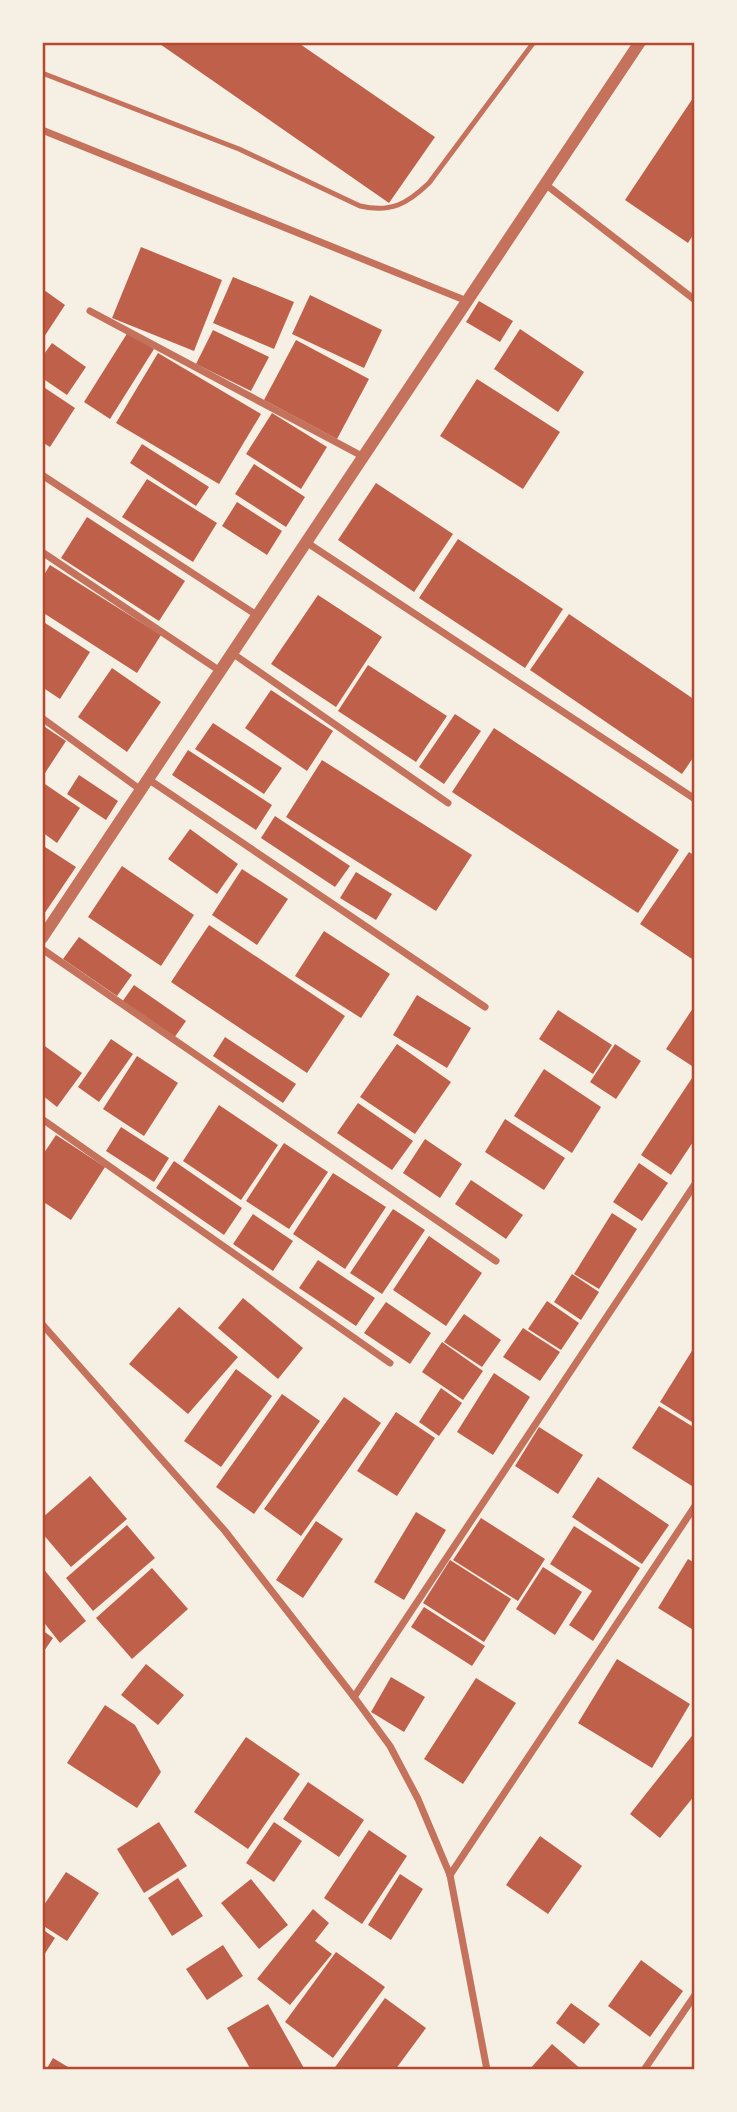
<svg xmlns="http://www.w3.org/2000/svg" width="737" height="2112" font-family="'Libre Baskerville',serif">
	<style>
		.building { fill: #bf614a }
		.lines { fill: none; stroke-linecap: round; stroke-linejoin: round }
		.service { stroke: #c5725c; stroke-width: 5 }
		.minor { stroke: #c5725c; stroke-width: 7 }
		.tertiary { stroke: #c5725c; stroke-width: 12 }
		.neatline { fill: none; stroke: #b5482f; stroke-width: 2.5 }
	</style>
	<rect width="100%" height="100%" fill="#f6efe4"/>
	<g class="building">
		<path d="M157,42H297L435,137L389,203Z"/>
		<path d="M695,95V232L688,243L625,200Z"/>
		<path d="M141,247L222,280L194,351L112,318Z"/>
		<path d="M233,277L294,302L274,349L213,323Z"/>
		<path d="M44,290L65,305L42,340V293Z"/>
		<path d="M310,295L382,330L364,368L292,334Z"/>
		<path d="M479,301L513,321L500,342L466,322Z"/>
		<path d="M520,329L584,372L558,412L494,369Z"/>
		<path d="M213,330L269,357L251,391L196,364Z"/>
		<path d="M128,332L154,349L110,419L84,402Z"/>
		<path d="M296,340L369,379L337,439L264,400Z"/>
		<path d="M52,343L86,367L67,395L42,378V357Z"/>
		<path d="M158,353L261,414L219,484L116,423Z"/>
		<path d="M477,379L560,432L523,489L440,436Z"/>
		<path d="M42,386L75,408L50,447L42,442Z"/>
		<path d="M272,413L327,447L301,489L246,454Z"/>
		<path d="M142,444L209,487L196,506L130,463Z"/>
		<path d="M254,464L305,497L286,527L235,494Z"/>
		<path d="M147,479L217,523L193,562L122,517Z"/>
		<path d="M376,483L453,534L414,592L338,540Z"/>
		<path d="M237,502L282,531L267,555L222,526Z"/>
		<path d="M87,517L185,581L159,621L61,558Z"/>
		<path d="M458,539L563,609L525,668L419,598Z"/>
		<path d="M50,565L161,635L137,673L42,612V578Z"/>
		<path d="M318,595L382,637L336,707L271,664Z"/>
		<path d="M569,614L695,700V755L682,774L530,670Z"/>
		<path d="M42,621L90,652L60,699L42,687Z"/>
		<path d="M368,665L447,716L416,762L338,711Z"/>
		<path d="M112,668L161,702L127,752L78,717Z"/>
		<path d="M271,690L333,731L307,771L245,728Z"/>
		<path d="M455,714L481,731L444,784L419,767Z"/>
		<path d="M213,723L282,768L264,794L195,749Z"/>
		<path d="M42,725L66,741L45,773L42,771Z"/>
		<path d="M494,728L679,850L638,913L452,792Z"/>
		<path d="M188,750L272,805L256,830L172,775Z"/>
		<path d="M322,760L472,855L436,911L286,817Z"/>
		<path d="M79,775L118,801L106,820L67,794Z"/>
		<path d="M42,782L80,808L57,843L42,832Z"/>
		<path d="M275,816L350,866L335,887L261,838Z"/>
		<path d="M190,829L238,864L217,894L168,859Z"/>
		<path d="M42,845L76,867L42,917Z"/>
		<path d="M689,852L695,856V961L640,924Z"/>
		<path d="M122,866L194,915L161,966L88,917Z"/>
		<path d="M242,869L288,899L257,945L212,915Z"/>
		<path d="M356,872L392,894L376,920L340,898Z"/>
		<path d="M209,925L345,1016L307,1073L171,982Z"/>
		<path d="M324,931L390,974L361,1018L295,976Z"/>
		<path d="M79,937L132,975L117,996L63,959Z"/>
		<path d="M134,985L186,1021L174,1038L122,1002Z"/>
		<path d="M417,995L471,1028L447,1068L393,1035Z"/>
		<path d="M695,1005V1068L666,1049Z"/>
		<path d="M558,1010L612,1045L593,1074L539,1039Z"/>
		<path d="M225,1037L296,1084L283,1103L213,1056Z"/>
		<path d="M111,1039L133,1054L99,1102L78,1087Z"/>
		<path d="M42,1044L82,1073L57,1107L42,1095Z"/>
		<path d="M397,1044L451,1082L415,1134L360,1097Z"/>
		<path d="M615,1044L641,1061L616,1099L590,1082Z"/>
		<path d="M137,1056L178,1083L144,1136L103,1109Z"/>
		<path d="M544,1069L601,1107L572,1153L514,1116Z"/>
		<path d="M692,1078L695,1080V1139L671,1175L641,1155Z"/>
		<path d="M358,1103L413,1141L392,1170L337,1133Z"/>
		<path d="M219,1105L278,1145L241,1200L183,1161Z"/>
		<path d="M505,1119L565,1158L544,1190L485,1152Z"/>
		<path d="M121,1127L169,1158L154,1182L106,1151Z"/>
		<path d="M56,1135L105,1167L71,1220L42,1201V1156Z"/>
		<path d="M425,1139L462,1164L440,1198L403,1173Z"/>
		<path d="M284,1143L328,1172L289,1229L246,1201Z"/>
		<path d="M174,1161L242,1208L224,1235L156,1188Z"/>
		<path d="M639,1163L668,1183L642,1221L613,1202Z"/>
		<path d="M333,1173L386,1207L345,1269L293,1234Z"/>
		<path d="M471,1180L523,1215L506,1239L455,1204Z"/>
		<path d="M393,1209L425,1230L382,1294L350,1273Z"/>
		<path d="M612,1213L637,1229L599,1289L574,1274Z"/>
		<path d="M253,1214L293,1241L273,1271L233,1244Z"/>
		<path d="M429,1236L482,1273L446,1326L393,1290Z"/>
		<path d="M318,1260L375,1298L356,1326L299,1288Z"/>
		<path d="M572,1274L599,1292L581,1320L554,1302Z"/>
		<path d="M243,1298L303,1348L278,1379L218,1328Z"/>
		<path d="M547,1301L579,1323L561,1350L528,1329Z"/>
		<path d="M386,1302L431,1333L410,1364L364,1333Z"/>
		<path d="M179,1307L238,1357L188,1414L129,1364Z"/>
		<path d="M464,1314L501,1340L482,1367L444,1342Z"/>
		<path d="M523,1328L560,1352L540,1381L503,1357Z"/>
		<path d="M442,1342L483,1371L463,1400L422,1372Z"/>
		<path d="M695,1346V1424L660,1402Z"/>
		<path d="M236,1369L272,1396L221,1467L184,1441Z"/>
		<path d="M494,1373L530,1397L493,1455L457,1432Z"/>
		<path d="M441,1388L462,1403L439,1436L419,1422Z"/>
		<path d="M282,1394L320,1421L254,1514L216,1487Z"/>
		<path d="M344,1397L381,1423L301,1536L264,1509Z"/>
		<path d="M659,1406L695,1428V1488L632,1448Z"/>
		<path d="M396,1412L435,1438L397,1496L357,1471Z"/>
		<path d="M539,1427L583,1455L558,1494L515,1466Z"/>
		<path d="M90,1476L127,1519L71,1567L42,1533V1518Z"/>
		<path d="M598,1477L669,1525L642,1564L572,1517Z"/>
		<path d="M416,1512L446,1530L404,1600L374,1582Z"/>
		<path d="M481,1518L545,1559L518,1601L453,1560Z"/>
		<path d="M316,1521L343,1539L303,1598L276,1580Z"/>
		<path d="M127,1525L155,1558L93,1611L66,1578Z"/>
		<path d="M574,1526L640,1568L593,1641L569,1625L592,1591L550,1564Z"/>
		<path d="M688,1559L695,1563V1631L658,1608Z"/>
		<path d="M450,1560L511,1599L484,1642L423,1603Z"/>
		<path d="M42,1567L86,1621L60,1643L42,1620Z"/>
		<path d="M543,1567L582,1592L555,1635L516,1609Z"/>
		<path d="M152,1568L188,1609L132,1659L96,1618Z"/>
		<path d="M424,1607L485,1646L472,1666L411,1627Z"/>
		<path d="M42,1630L53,1638L42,1654Z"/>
		<path d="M617,1659L690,1704L652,1768L578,1723Z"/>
		<path d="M146,1664L184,1695L158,1725L121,1695Z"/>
		<path d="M391,1677L425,1697L404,1732L371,1712Z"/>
		<path d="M476,1678L516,1703L463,1784L424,1759Z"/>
		<path d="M105,1705L135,1725L161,1772L137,1808L67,1763Z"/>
		<path d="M695,1732V1795L660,1838L630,1814Z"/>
		<path d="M246,1737L300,1774L248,1849L194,1812Z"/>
		<path d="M308,1782L364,1820L339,1857L283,1819Z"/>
		<path d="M159,1822L187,1866L144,1893L117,1849Z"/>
		<path d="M274,1822L302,1841L274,1882L246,1863Z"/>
		<path d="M369,1830L407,1856L362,1924L324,1898Z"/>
		<path d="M540,1836L582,1866L548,1914L506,1885Z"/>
		<path d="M66,1872L99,1893L67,1941L42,1925V1908Z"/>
		<path d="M400,1874L423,1889L391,1940L368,1925Z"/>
		<path d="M178,1878L203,1916L172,1936L148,1898Z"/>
		<path d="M251,1879L288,1925L259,1949L221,1903Z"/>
		<path d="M313,1909L329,1923L315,1941L332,1954L290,2005L257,1979Z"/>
		<path d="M42,1929L55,1938L42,1958Z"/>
		<path d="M223,1945L243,1976L207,2000L186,1969Z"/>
		<path d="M336,1952L385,1987L333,2058L285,2022Z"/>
		<path d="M641,1960L683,1991L650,2037L608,2006Z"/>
		<path d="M385,1998L426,2028L395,2070H333Z"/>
		<path d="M571,2003L600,2024L584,2044L556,2023Z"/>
		<path d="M268,2004L305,2070H251L227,2028Z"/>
		<path d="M552,2044L582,2070H529Z"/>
		<path d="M53,2058L73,2070H46Z"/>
	</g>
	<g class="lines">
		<path class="service" d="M42,73L239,149L360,206C391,213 407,204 429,183L534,42"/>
		<g class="minor">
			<path d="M42,130L467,301"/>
			<path d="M545,184L695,300"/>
			<path d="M90,311L362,456"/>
			<path d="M42,475L258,616"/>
			<path d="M306,542L695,799"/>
			<path d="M42,552L220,671"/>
			<path d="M232,653L448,803"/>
			<path d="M42,718L141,790"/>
			<path d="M148,779L485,1007"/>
			<path d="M42,949L496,1261"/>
			<path d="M42,1119L390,1363"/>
			<path d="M42,1324L225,1531L354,1697L390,1746L418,1799L450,1875L487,2070"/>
			<path d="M354,1697L695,1184"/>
			<path d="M450,1875L695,1506"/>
			<path d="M644,2070L695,1995"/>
		</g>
		<path class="tertiary" d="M42,938L640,42"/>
	</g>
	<rect width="737" height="2112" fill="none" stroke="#f6efe4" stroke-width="88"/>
	<rect x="44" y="44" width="649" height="2024" class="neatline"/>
</svg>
